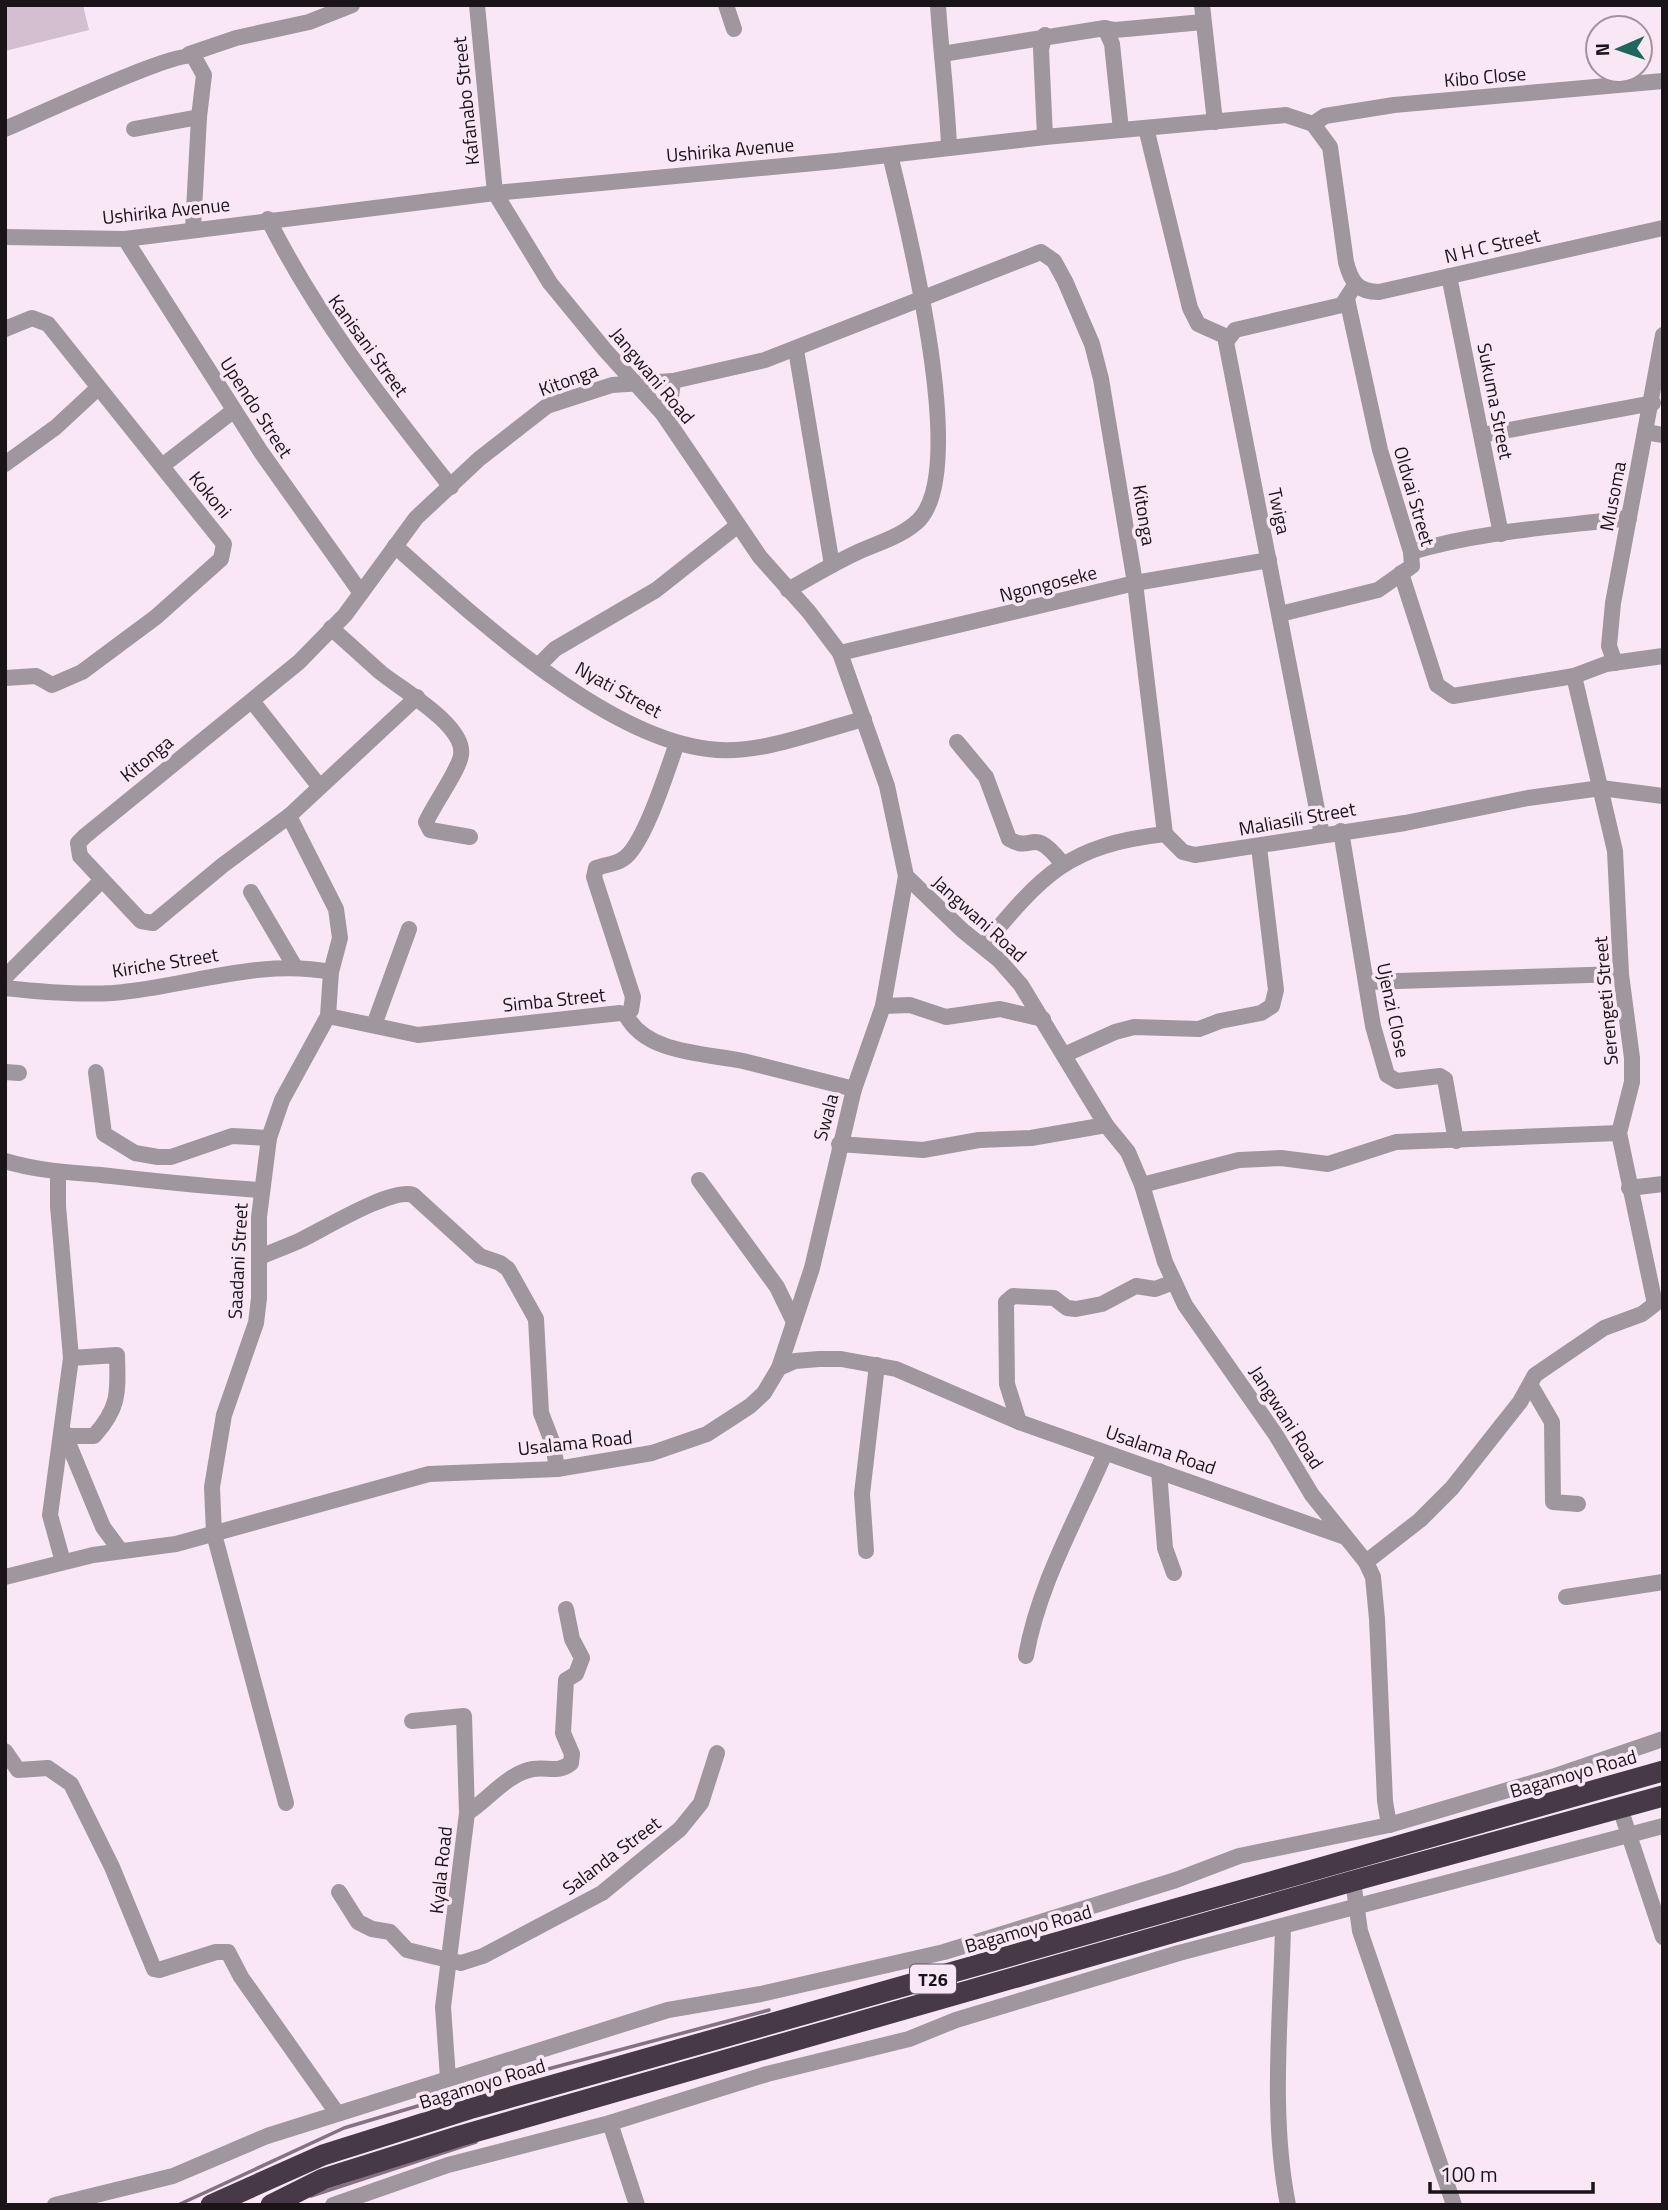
<svg xmlns="http://www.w3.org/2000/svg" width="1668" height="2210" font-family="'Titillium Web',sans-serif">
	<style>
		.green { fill: #d3bfcf }
		.lines { fill: none; stroke-linecap: round; stroke-linejoin: round }
		.stream { stroke: #867181; stroke-width: 3.5 }
		.minor { stroke: #9f979d; stroke-width: 16 }
		.highway { stroke: #473945; stroke-width: 21 }
		.labels { text-anchor: middle; dominant-baseline: central; stroke-width: 7; stroke-linejoin: round; paint-order: stroke }
		.shield { fill: #f9e7f5; stroke: #5d535b; stroke-width: 2 }
		.shield-label { font-size: 18px; font-weight: bold; fill: #1a1419 }
		.street-label { font-size: 19px; fill: #1a1419; stroke: #f9e7f5 }
	</style>
	<rect width="100%" height="100%" fill="#f9e7f5"/>
	<path class="green" d="M5,5H83L89,30L5,51Z"/>
	<g class="lines">
		<g class="stream">
			<path d="M503,2081L769,2010"/>
			<path d="M311,2196L476,2142"/>
			<path d="M178,2205L344,2128L458,2094"/>
		</g>
		<g class="minor">
			<path d="M477,5L495,193L550,283L605,350L663,414L760,557L809,612L840,653L887,786L906,876L962,930L999,960L1021,985L1106,1125L1128,1152L1142,1185L1165,1262L1185,1305L1276,1435L1312,1495L1366,1562L1373,1577L1377,1619L1385,1801L1389,1825"/>
			<path d="M726,5L734,29"/>
			<path d="M938,5C941,53 947,99 949,146"/>
			<path d="M1202,5L1215,122"/>
			<path d="M1105,28L1112,44L1121,130"/>
			<path d="M1045,35L1041,49L1045,137"/>
			<path d="M189,54L236,38L309,22L352,5"/>
			<path d="M942,54L1105,28L1115,30L1203,22"/>
			<path d="M1313,124L1325,116L1394,105L1663,81"/>
			<path d="M1146,128L1190,308L1198,324L1227,337"/>
			<path d="M5,129C31,118 178,49 194,57L204,75L199,117L193,229"/>
			<path d="M134,129L199,117"/>
			<path d="M268,219C317,317 383,401 451,487"/>
			<path d="M5,237L125,239L495,193L836,161L1045,137L1286,115L1313,124L1330,147L1346,262C1351,282 1358,292 1379,292L1663,228"/>
			<path d="M125,239L261,452L361,593"/>
			<path d="M1449,276L1501,534"/>
			<path d="M5,329L32,318L48,324L224,544L221,559L156,617L82,672L52,685L36,676L5,678"/>
			<path d="M796,350L832,565"/>
			<path d="M663,414L670,404L673,381"/>
			<path d="M1645,432L1663,435"/>
			<path d="M1482,435L1653,403"/>
			<path d="M5,464L56,427L98,388"/>
			<path d="M162,466L233,411"/>
			<path d="M395,546C473,615 602,736 708,749C759,756 816,731 864,719"/>
			<path d="M1411,552C1481,531 1556,527 1629,518"/>
			<path d="M1401,573L1437,685L1453,696L1574,676L1606,664L1663,656"/>
			<path d="M788,590C811,577 834,563 858,552C878,543 903,536 919,520C969,468 907,224 890,155"/>
			<path d="M1280,614L1378,590L1412,566L1411,552L1380,450L1347,299"/>
			<path d="M331,628C347,642 363,657 380,672C399,688 466,725 461,755C459,770 434,804 426,822L430,830L470,837"/>
			<path d="M840,653L1135,583L1269,560"/>
			<path d="M1615,663L1609,646L1613,603L1663,335"/>
			<path d="M539,665L555,649L656,590L737,526"/>
			<path d="M417,697L289,816L223,865L153,923L141,921L80,856L78,843L85,836L299,662L345,615L416,518L479,459L547,406L612,385L673,381L765,360L1041,252L1054,261L1065,281L1092,344L1101,379L1135,583L1165,834"/>
			<path d="M252,701L319,786"/>
			<path d="M957,742L986,777L1009,839C1034,854 1031,824 1062,863"/>
			<path d="M1341,831L1373,1026L1387,1075L1397,1081L1440,1076L1445,1079L1456,1141"/>
			<path d="M1322,835L1226,342L1235,330L1342,305L1355,285"/>
			<path d="M251,892L295,967"/>
			<path d="M983,946C1043,874 1068,845 1165,834L1183,852L1195,855L1405,823L1528,798L1601,788L1663,796"/>
			<path d="M5,977L102,880"/>
			<path d="M1366,982L1621,974"/>
			<path d="M5,988C41,992 77,995 113,993C187,987 257,958 331,972"/>
			<path d="M883,1006L910,1005L946,1017L1000,1009L1043,1019"/>
			<path d="M626,1015L631,1010L633,997L594,877L596,868C604,865 616,864 623,859C644,846 668,768 677,743"/>
			<path d="M328,1016L418,1035L620,1013L626,1015C646,1054 705,1053 743,1061C780,1070 817,1080 854,1089"/>
			<path d="M374,1025L409,929"/>
			<path d="M1064,1055L1115,1032L1134,1027L1199,1029L1220,1021L1261,1013L1272,1006L1276,990L1259,847"/>
			<path d="M5,1072L19,1073"/>
			<path d="M96,1072L104,1134L135,1153L158,1157H171L232,1136L269,1138"/>
			<path d="M839,1144L923,1150L979,1140L1031,1138L1106,1125"/>
			<path d="M5,1161C38,1171 68,1172 101,1175C155,1181 207,1187 261,1190"/>
			<path d="M58,1174V1206L71,1358L50,1515L63,1562"/>
			<path d="M699,1180L777,1287L793,1320"/>
			<path d="M1142,1185L1239,1160L1281,1158L1328,1164L1396,1142L1619,1133"/>
			<path d="M1629,1188L1663,1184"/>
			<path d="M260,1257C274,1251 288,1246 301,1240C322,1230 392,1187 413,1195L480,1256L500,1263L508,1269L536,1319L541,1413L553,1444L557,1469"/>
			<path d="M779,1368L812,1268L854,1089L883,1006L906,876"/>
			<path d="M1531,1386L1552,1422L1553,1502L1578,1504"/>
			<path d="M1019,1422L1007,1384L1006,1302L1013,1296L1054,1298L1067,1308L1076,1309L1102,1304L1136,1286L1155,1289L1174,1282"/>
			<path d="M62,1428L103,1527L120,1550"/>
			<path d="M63,1436H94C120,1407 118,1392 117,1355L71,1358"/>
			<path d="M1159,1471L1165,1548L1174,1573"/>
			<path d="M866,1551L862,1494L877,1365"/>
			<path d="M1366,1562L1420,1520L1452,1488L1520,1402L1535,1375L1604,1328L1642,1314L1655,1304L1619,1133L1632,1082V1058L1621,974L1615,851L1574,676"/>
			<path d="M5,1577L93,1555L176,1544L429,1474L557,1469L652,1453L707,1434L750,1406L764,1393L779,1368L795,1361L819,1359H841L896,1369L1019,1422L1345,1537"/>
			<path d="M1566,1597L1663,1582"/>
			<path d="M1026,1656C1039,1583 1076,1521 1105,1453"/>
			<path d="M412,1721L464,1716L467,1813L443,2007L448,2078"/>
			<path d="M5,1751L18,1770L48,1768L71,1784L112,1867L154,1969L159,1970L216,1952H228L241,1977L337,2113"/>
			<path d="M286,1803L214,1534L212,1487L224,1415L256,1323L259,1298V1217L269,1138L282,1100L328,1016L331,972L340,938L336,909L289,816"/>
			<path d="M1620,1808L1663,1937"/>
			<path d="M467,1813C488,1800 508,1773 533,1769C548,1767 559,1773 571,1763L572,1754L563,1733L566,1680L576,1674L582,1658L572,1639L566,1609"/>
			<path d="M1353,1881L1360,1931L1454,2205"/>
			<path d="M339,1892L358,1922L372,1929L390,1932L407,1950L461,1963L483,1956L602,1893L680,1829L701,1803L717,1753"/>
			<path d="M1283,1926C1281,2018 1270,2114 1288,2205"/>
			<path d="M610,2123L637,2205"/>
			<path d="M55,2205L173,2176L267,2136L668,2010L761,1994L944,1952L1176,1880L1239,1856L1389,1825L1552,1777L1663,1739"/>
			<path d="M333,2205L448,2165L610,2123L767,2074L909,2039L956,2020L1179,1953L1663,1826"/>
		</g>
		<g class="highway">
			<path d="M211,2205L323,2155L469,2109L1663,1771"/>
			<path d="M271,2205L323,2179L460,2136L1353,1881L1663,1796"/>
		</g>
	</g>
	<g class="labels">
		<rect class="shield" x="910" y="1964.5" width="46" height="29" rx="5"/>
		<g class="shield-label">
			<text x="933" y="1979">T26</text>
		</g>
		<g class="street-label">
			<text transform="translate(1485 76) rotate(-5)">Kibo Close</text>
			<text transform="translate(465 101) rotate(-96)">Kafanabo Street</text>
			<text transform="translate(730 149) rotate(-5)">Ushirika Avenue</text>
			<text transform="translate(166 210) rotate(-6)">Ushirika Avenue</text>
			<text transform="translate(1492 245) rotate(-13)">N H C Street</text>
			<text transform="translate(369 345) rotate(54)">Kanisani Street</text>
			<text transform="translate(653 375) rotate(50)">Jangwani Road</text>
			<text transform="translate(568 379) rotate(-20)">Kitonga</text>
			<text transform="translate(1496 401) rotate(79)">Sukuma Street</text>
			<text transform="translate(257 407) rotate(57)">Upendo Street</text>
			<text transform="translate(211 494) rotate(50)">Kokoni</text>
			<text transform="translate(1415 496) rotate(74)">Oldvai Street</text>
			<text transform="translate(1612 496) rotate(-79)">Musoma</text>
			<text transform="translate(1280 511) rotate(78)">Twiga</text>
			<text transform="translate(1145 515) rotate(81)">Kitonga</text>
			<text transform="translate(1048 583) rotate(-14)">Ngongoseke</text>
			<text transform="translate(619 689) rotate(29)">Nyati Street</text>
			<text transform="translate(146 758) rotate(-39)">Kitonga</text>
			<text transform="translate(1297 818) rotate(-10)">Maliasili Street</text>
			<text transform="translate(980 918) rotate(42)">Jangwani Road</text>
			<text transform="translate(165 962) rotate(-9)">Kiriche Street</text>
			<text transform="translate(554 999) rotate(-6)">Simba Street</text>
			<text transform="translate(1605 1001) rotate(-95)">Serengeti Street</text>
			<text transform="translate(1394 1010) rotate(78)">Ujenzi Close</text>
			<text transform="translate(825 1117) rotate(-75)">Swala</text>
			<text transform="translate(237 1261) rotate(-87)">Saadani Street</text>
			<text transform="translate(1287 1417) rotate(57)">Jangwani Road</text>
			<text transform="translate(575 1442) rotate(-6)">Usalama Road</text>
			<text transform="translate(1161 1449) rotate(19)">Usalama Road</text>
			<text transform="translate(1573 1773) rotate(-16)">Bagamoyo Road</text>
			<text transform="translate(611 1855) rotate(-37)">Salanda Street</text>
			<text transform="translate(440 1870) rotate(-84)">Kyala Road</text>
			<text transform="translate(1028 1928) rotate(-16)">Bagamoyo Road</text>
			<text transform="translate(482 2083) rotate(-17)">Bagamoyo Road</text>
		</g>
	</g>
	<rect width="1668" height="2210" fill="none" stroke="#1a1419" stroke-width="14"/>
	<g transform="translate(1619 49) rotate(268)"><circle r="33" fill="#f9e7f5" stroke="#a0939d" stroke-width="2"/>
	<path d="M0-5L12 26L0 18L-12 26Z" fill="#1e675e"/>
	<text y="-10" font-size="19" font-weight="bold" text-anchor="middle" fill="#1a1419">N</text>
	</g>
	<path d="M1430 2182v10h163v-10" fill="none" stroke="#1a1419" stroke-width="3.5"/>
	<text x="1440" y="2182" font-size="21" fill="#1a1419" stroke="#f9e7f5" stroke-width="5" paint-order="stroke">100 m</text>
</svg>
